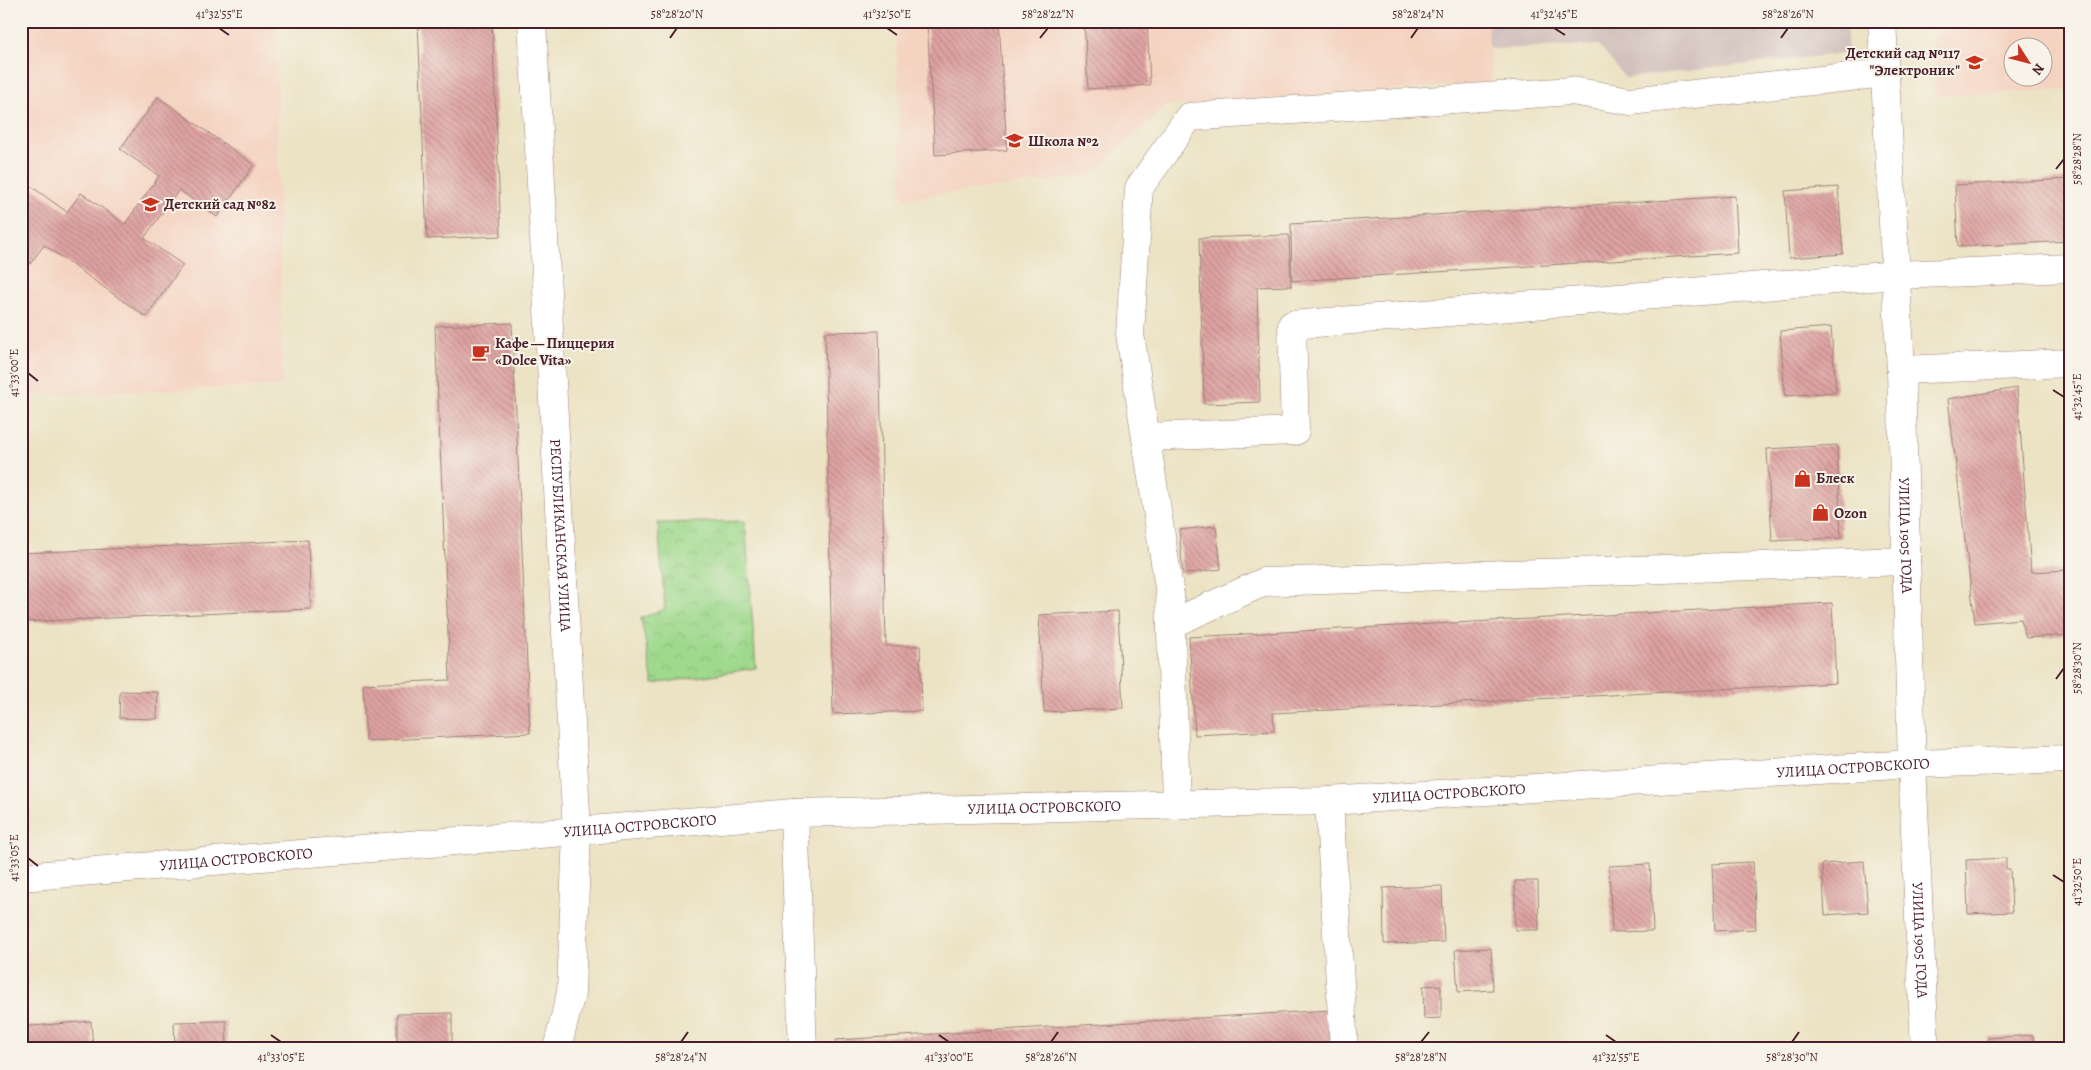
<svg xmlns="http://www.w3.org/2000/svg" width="2091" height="1070" font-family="Alegreya,serif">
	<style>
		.built { fill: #f5d3c1; fill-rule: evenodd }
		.industrial { fill: #d1c0bc }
		.park { fill: url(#park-crowns); stroke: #747c5c }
		.building { fill: url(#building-back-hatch) }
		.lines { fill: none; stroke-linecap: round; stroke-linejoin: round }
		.minor-casing { stroke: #9b8178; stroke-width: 29 }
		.minor { stroke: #fff; stroke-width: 28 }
		.ticks { fill: none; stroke: #4a1f2b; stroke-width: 2 }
		.labels { text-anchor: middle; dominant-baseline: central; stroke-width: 4; stroke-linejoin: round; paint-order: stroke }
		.poi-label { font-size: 15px; font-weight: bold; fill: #4a1f2b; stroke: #f7f3e8; text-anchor: start }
		.street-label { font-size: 15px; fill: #4a1f2b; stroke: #f7f3e8 }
		.neatline { fill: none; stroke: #4a1f2b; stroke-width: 2 }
		.ticks-label { font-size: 12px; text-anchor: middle; fill: #4a1f2b }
	</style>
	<defs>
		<pattern id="park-crowns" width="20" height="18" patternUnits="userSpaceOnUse" patternTransform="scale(1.25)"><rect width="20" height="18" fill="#9ed98c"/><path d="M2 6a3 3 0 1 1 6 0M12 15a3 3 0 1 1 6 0" fill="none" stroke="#8aba79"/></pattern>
		<pattern id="building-back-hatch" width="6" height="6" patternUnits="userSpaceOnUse" patternTransform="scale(1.25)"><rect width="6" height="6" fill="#dea3a2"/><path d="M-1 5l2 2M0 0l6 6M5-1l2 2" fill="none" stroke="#b68484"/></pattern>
	</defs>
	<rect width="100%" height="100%" fill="#f7f3e8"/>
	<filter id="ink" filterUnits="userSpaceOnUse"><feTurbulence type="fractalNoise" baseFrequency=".02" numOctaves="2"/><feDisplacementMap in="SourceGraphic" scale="10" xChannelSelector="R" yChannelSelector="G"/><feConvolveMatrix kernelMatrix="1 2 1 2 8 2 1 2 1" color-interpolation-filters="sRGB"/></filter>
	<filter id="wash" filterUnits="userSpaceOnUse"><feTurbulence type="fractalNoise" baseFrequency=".0096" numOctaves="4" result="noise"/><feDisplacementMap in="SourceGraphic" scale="20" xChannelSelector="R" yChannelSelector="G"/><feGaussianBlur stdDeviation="1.12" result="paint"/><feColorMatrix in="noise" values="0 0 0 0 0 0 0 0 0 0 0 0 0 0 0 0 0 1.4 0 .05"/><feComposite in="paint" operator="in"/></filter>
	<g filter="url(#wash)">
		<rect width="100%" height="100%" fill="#ece3c4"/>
		<g class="built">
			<path d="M21,21H276L282,386L21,395Z"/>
			<path d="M896,21H1488L1492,83L1165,106L1090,176L902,199Z"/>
			<path d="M1932,21H2070V89L1936,96ZM2014,48H2044V78H2014Z"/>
		</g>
		<path class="industrial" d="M1488,21H1846L1848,53L1625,78L1599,45L1489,49Z"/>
		<path class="park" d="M745,521L756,668L653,684L641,618L665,609L658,523Z"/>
		<g id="blocks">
			<g class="building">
				<path d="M418,21H492L501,236L427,239Z"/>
				<path d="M927,21H999L1007,150L935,155Z"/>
				<path d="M1084,21H1147L1150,85L1088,89Z"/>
				<path d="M158,97L254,165L217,217L179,190L144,238L183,265L146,317L44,245L30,264L21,257V179L67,212L81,193L125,224L159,176L120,149Z"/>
				<path d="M2070,179V241L1958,247L1955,185Z"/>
				<path d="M1838,187L1843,254L1789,258L1785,191Z"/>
				<path d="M1735,196L1738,253L1292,281L1291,224Z"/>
				<path d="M1289,235L1291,286L1257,287L1260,402L1204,404L1199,238Z"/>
				<path d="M512,323L530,733L366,741L363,684L450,680L435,326Z"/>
				<path d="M1831,327L1836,392L1785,396L1780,331Z"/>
				<path d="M879,331L886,646H920L922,711L833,714L825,332Z"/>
				<path d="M2017,388L2031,572L2070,570V635L2026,638L2021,619L1975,623L1948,399Z"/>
				<path d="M1837,445L1841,538L1772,541L1767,449Z"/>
				<path d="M1216,526L1221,569L1183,574L1179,530Z"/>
				<path d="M308,540L311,609L21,622V553Z"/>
				<path d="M1832,603L1836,683L1273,713L1274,731L1195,735L1189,637Z"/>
				<path d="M1118,611L1123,708L1044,712L1039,615Z"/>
				<path d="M120,691L158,692L157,719L119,718Z"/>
				<path d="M2006,858V869H2010L2012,912L1968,914L1966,860Z"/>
				<path d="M1864,861L1868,912L1825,915L1822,864Z"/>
				<path d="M1753,862L1756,929L1715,931L1712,864Z"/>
				<path d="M1650,864L1653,931L1612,932L1609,866Z"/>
				<path d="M1515,881H1538L1539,930H1515Z"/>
				<path d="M1442,886L1444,942L1384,944L1383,888Z"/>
				<path d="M1491,948L1493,990L1458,992L1455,950Z"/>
				<path d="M1441,985V1018L1424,1019L1423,986Z"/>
				<path d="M1331,1010L1334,1049H837L836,1040Z"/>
				<path d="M452,1013V1049H397V1014Z"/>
				<path d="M91,1021L93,1049H21V1027Z"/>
				<path d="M226,1021L227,1049H175L174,1022Z"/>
				<path d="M2033,1035L2034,1049H1989L1988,1038Z"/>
			</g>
		</g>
	</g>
	<g filter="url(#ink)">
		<use href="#blocks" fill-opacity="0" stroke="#9b8178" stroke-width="1"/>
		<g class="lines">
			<defs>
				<g id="minor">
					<path id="s1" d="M532,21L577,831L571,993L557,1049"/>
					<path id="s2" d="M1882,21L1901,370L1912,764L1925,1049"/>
					<path d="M1901,370L2070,363"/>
					<path d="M1146,437L1295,431L1292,325L1896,275L2070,268"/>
					<path d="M1171,624L1264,582L1906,561"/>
					<path d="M1329,801L1344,1049"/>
					<path d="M1176,805L1170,595L1130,334L1139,188L1189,117L1572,91L1630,101L1885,73"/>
					<path d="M794,813L803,1049"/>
					<path id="s3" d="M21,877L794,813L1329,801L1912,764L2070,759"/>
				</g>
			</defs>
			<use href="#minor" class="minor-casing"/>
			<use href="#minor" class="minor"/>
		</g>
	</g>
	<path class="ticks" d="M219,28L229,35M887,28L897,35M1554,28L1565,35M670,38L677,28M1040,38L1048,28M1411,38L1418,28M1781,38L1788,28M2056,169L2064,159M28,373L38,381M2053,390L2064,397M2056,679L2064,668M28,858L38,866M2053,875L2064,882M271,1035L281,1042M939,1035L949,1042M1606,1035L1616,1042M681,1042L688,1032M1051,1042L1058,1032M1421,1042L1429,1032M1792,1042L1799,1032"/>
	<defs>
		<symbol id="school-bare" viewBox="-9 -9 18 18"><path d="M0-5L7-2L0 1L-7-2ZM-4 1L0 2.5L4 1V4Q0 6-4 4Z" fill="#c8321e" stroke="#f7f3e8" stroke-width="2.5" paint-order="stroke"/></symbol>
		<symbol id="cafe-bare" viewBox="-9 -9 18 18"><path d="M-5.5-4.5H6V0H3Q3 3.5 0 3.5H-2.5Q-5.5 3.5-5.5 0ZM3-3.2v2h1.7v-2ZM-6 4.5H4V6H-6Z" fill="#c8321e" stroke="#f7f3e8" stroke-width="2.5" paint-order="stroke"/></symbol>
		<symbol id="shop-bare" viewBox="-9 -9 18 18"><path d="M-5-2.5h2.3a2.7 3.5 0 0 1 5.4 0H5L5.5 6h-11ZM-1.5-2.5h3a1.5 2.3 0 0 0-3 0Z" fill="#c8321e" stroke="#f7f3e8" stroke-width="2.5" paint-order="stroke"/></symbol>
	</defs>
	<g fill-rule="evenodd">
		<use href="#school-bare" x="1962" y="50" width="25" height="25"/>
		<use href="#school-bare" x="1002" y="128" width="25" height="25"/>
		<use href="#school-bare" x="138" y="192" width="25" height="25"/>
		<use href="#cafe-bare" x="468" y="340" width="25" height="25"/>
		<use href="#shop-bare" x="1790" y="466" width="25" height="25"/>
		<use href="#shop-bare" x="1808" y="500" width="25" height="25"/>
	</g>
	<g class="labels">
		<g class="poi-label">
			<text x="1960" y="53" text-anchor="end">Детский сад №117<tspan x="1960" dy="17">"Электроник"</tspan></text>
			<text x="1028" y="141">Школа №2</text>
			<text x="164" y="204">Детский сад №82</text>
			<text x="495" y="343">Кафе — Пиццерия<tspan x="495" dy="17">«Dolce Vita»</tspan></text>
			<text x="1816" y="478">Блеск</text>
			<text x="1834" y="513">Ozon</text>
		</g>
		<g class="street-label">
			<text stroke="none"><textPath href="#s2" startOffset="515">УЛИЦА 1905 ГОДА</textPath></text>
			<text stroke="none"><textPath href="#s1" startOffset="515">РЕСПУБЛИКАНСКАЯ УЛИЦА</textPath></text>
			<text stroke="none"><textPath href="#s3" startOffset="1836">УЛИЦА ОСТРОВСКОГО</textPath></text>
			<text stroke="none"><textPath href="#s3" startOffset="1431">УЛИЦА ОСТРОВСКОГО</textPath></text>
			<text stroke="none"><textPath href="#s3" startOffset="1026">УЛИЦА ОСТРОВСКОГО</textPath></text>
			<text stroke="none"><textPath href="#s3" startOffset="621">УЛИЦА ОСТРОВСКОГО</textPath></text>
			<text stroke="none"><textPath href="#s3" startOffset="216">УЛИЦА ОСТРОВСКОГО</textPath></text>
			<text stroke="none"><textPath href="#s2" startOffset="920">УЛИЦА 1905 ГОДА</textPath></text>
		</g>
	</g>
	<rect width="2091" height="1070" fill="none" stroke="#f7f3e8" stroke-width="55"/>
	<g transform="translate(2028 62) rotate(126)"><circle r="24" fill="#f7f3e8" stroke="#b29e9c"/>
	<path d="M0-4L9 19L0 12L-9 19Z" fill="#c8321e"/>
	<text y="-8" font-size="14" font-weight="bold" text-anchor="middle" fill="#4a1f2b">N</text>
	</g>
	<rect x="28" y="28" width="2036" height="1014" class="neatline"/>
	<g class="ticks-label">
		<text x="219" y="18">41°32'55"E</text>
		<text x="677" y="18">58°28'20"N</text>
		<text x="887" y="18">41°32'50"E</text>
		<text x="1048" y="18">58°28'22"N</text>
		<text x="1418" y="18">58°28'24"N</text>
		<text x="1554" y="18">41°32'45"E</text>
		<text x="1788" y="18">58°28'26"N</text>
		<text transform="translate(2077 159) rotate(-90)" y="4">58°28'28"N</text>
		<text transform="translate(14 373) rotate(-90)" y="4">41°33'00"E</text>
		<text transform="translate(2077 397) rotate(-90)" y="4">41°32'45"E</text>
		<text transform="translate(2077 668) rotate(-90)" y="4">58°28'30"N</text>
		<text transform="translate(14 858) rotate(-90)" y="4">41°33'05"E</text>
		<text transform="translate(2077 882) rotate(-90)" y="4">41°32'50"E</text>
		<text x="281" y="1061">41°33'05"E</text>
		<text x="681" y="1061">58°28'24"N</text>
		<text x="949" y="1061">41°33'00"E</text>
		<text x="1051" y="1061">58°28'26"N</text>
		<text x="1421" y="1061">58°28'28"N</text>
		<text x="1616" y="1061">41°32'55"E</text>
		<text x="1792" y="1061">58°28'30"N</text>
	</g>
</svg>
